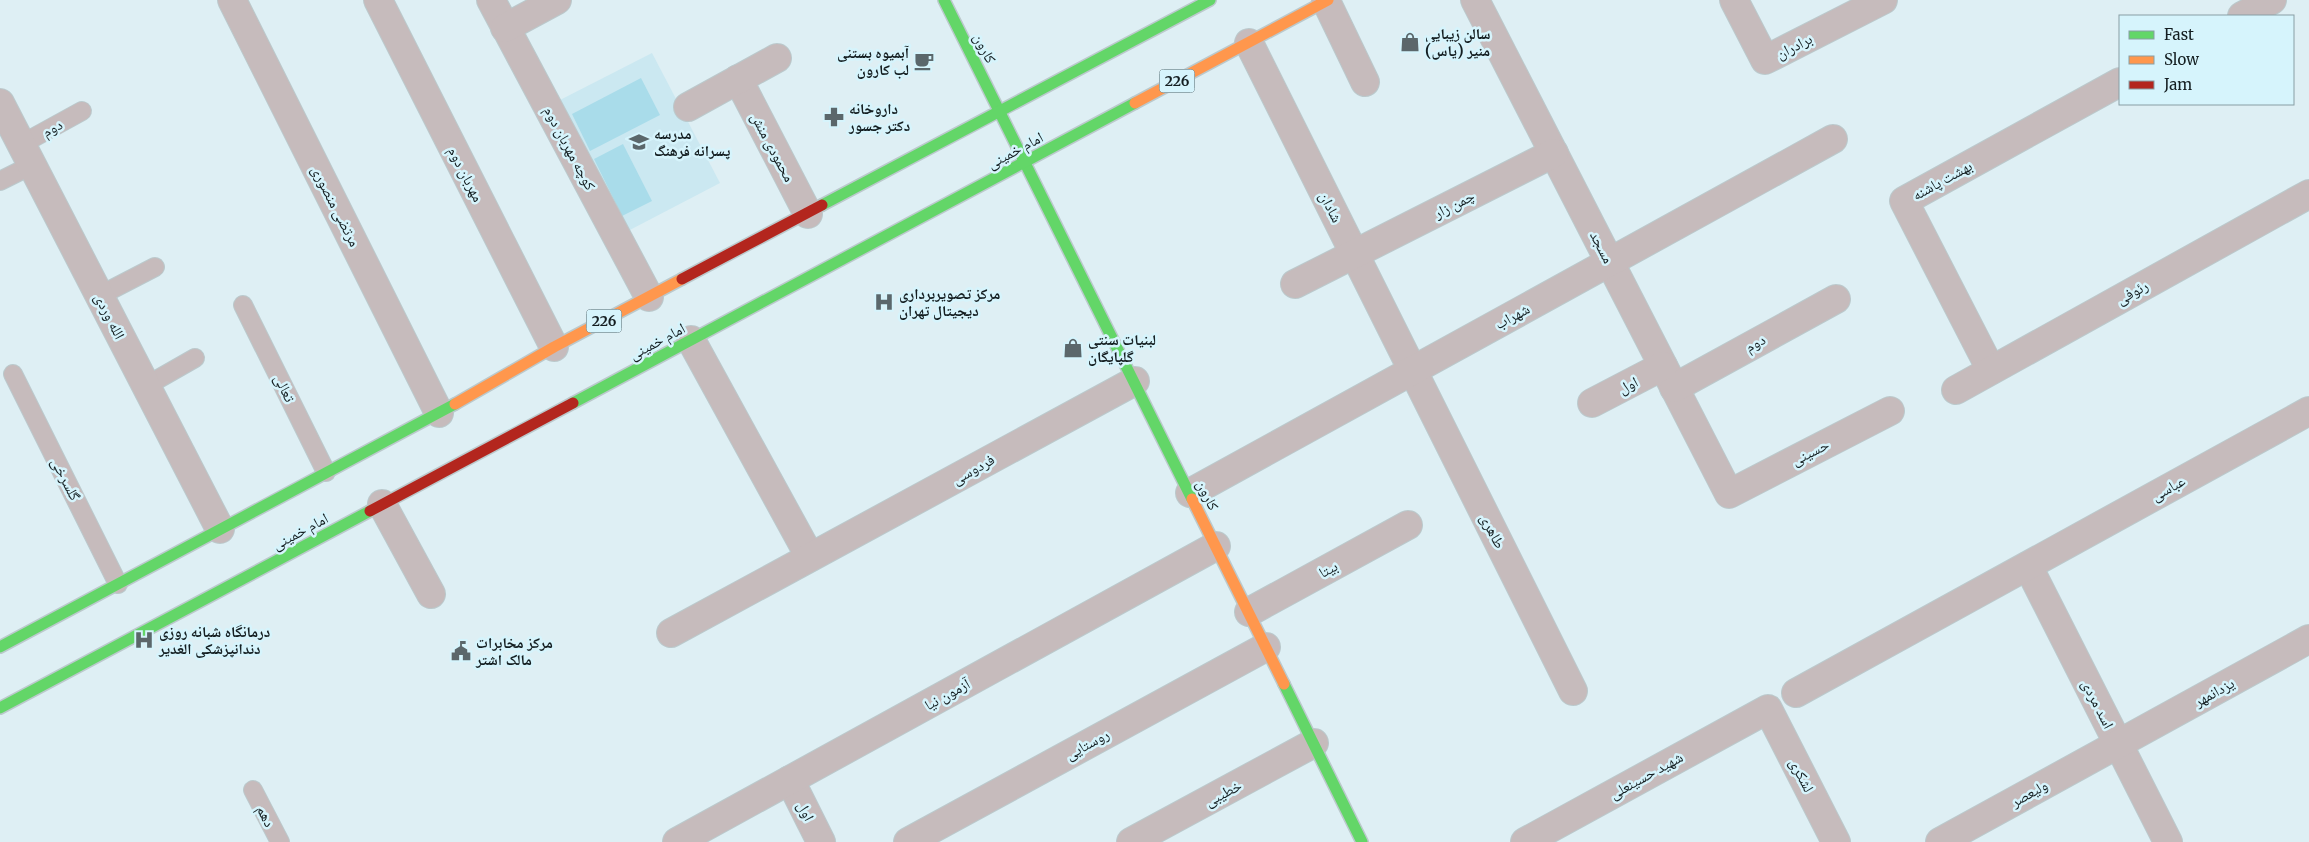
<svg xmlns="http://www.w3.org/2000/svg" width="2309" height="842" font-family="Merriweather,'Noto Naskh Arabic',serif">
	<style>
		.built { fill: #cbe8f1 }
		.green { fill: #a9dcea }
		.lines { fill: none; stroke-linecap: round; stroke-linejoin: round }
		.lane-casing { stroke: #bbc9cc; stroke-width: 20 }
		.street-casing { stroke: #bbc9cc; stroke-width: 30 }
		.fast-casing { stroke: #bbc9cc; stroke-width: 14 }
		.slow-casing { stroke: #bbc9cc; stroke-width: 14 }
		.jam-casing { stroke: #bbc9cc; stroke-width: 14 }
		.lane { stroke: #c6bbbc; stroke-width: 18 }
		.street { stroke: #c6bbbc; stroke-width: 28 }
		.fast { stroke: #63d668; stroke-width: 11 }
		.slow { stroke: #ff974d; stroke-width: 11 }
		.jam { stroke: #b3261e; stroke-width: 11 }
		.labels { text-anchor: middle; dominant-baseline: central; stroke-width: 5; stroke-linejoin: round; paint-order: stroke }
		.shield { fill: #d6f4fc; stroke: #4e5e63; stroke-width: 1 }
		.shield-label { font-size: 14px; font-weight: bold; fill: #141e21 }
		.poi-label { font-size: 15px; font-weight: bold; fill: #141e21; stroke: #d6f4fc; text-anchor: start }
		.street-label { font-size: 15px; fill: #141e21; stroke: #d6f4fc }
	</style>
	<rect width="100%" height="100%" fill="#deeff4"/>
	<path class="built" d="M652,53L720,183L626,232L558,101Z"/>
	<g class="green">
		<path d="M641,78L660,115L590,151L572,114Z"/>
		<path d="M623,144L652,201L622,216L594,159Z"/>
	</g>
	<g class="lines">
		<defs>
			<g id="lane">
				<path d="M22,144L82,111"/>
				<path d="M0,181L32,165"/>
				<path d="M99,296L155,267"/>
				<path d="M243,305L326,472"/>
				<path d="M13,374L118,584"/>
				<path d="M146,386L195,358"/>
				<path d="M253,790L280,842"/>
			</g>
			<g id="street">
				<path d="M232,0L439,413"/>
				<path d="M378,0L554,347"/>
				<path d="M491,0L649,297"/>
				<path d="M1475,0L1729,494L1890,411"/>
				<path d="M1734,0L1765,60L1883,0"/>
				<path d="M1326,1L1365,82"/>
				<path d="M2242,16L2272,0"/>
				<path d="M505,28L557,0"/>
				<path d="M1249,43L1573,691"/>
				<path d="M738,79L808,214"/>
				<path d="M0,103L220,529"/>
				<path d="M688,107L777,58"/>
				<path d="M1295,284L1554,153"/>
				<path d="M691,340L810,557"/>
				<path d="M1991,370L1904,201L2120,82"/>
				<path d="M1674,388L1836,299"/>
				<path d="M1956,390L2309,194"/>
				<path d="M1592,403L1663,366"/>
				<path d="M1190,493L1833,139"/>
				<path d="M382,504L431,594"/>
				<path d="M2028,566L2168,842"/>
				<path d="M1249,612L1408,525"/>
				<path d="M671,633L1135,381"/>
				<path d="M1796,693L2309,411"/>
				<path d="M790,780L821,842"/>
				<path d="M677,842L1216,546"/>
				<path d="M908,842L1266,647"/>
				<path d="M1131,842L1314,743"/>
				<path d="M1525,842L1768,709L1836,842"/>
				<path d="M1940,842L2309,639"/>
			</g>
			<g id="fast">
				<path d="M944,0L1192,499"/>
				<path d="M822,205L1210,0"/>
				<path d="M573,403L1135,103"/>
				<path d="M0,647L455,404"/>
				<path d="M1284,684L1362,842"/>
				<path d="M0,708L370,511"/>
			</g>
			<g id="slow">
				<path d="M1135,103L1328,0"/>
				<path d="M455,404L554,347L682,279"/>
				<path d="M1192,499L1284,684"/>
			</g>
			<g id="jam">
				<path d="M682,279L822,205"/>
				<path d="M370,511L573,403"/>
			</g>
		</defs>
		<use href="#lane" class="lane-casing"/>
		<use href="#street" class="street-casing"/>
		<use href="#fast" class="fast-casing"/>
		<use href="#slow" class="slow-casing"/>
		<use href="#jam" class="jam-casing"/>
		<use href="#lane" class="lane"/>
		<use href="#street" class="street"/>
		<use href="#fast" class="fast"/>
		<use href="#slow" class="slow"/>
		<use href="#jam" class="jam"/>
	</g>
	<defs>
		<symbol id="shop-bare" viewBox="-9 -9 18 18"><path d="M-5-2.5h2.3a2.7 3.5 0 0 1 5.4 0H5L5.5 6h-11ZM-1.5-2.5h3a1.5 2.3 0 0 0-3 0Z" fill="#5b676b" stroke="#d6f4fc" stroke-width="2.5" paint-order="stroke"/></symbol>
		<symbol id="cafe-bare" viewBox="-9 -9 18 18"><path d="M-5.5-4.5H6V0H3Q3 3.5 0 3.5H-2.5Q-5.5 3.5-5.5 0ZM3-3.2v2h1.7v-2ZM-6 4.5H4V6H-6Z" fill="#5b676b" stroke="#d6f4fc" stroke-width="2.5" paint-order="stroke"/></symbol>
		<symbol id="pharmacy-bare" viewBox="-9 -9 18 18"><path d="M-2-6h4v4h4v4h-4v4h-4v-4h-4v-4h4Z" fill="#5b676b" stroke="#d6f4fc" stroke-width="2.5" paint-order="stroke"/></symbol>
		<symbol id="school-bare" viewBox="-9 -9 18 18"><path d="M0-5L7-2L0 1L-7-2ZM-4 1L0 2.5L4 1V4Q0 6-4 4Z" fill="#5b676b" stroke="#d6f4fc" stroke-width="2.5" paint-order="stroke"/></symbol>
		<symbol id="hospital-bare" viewBox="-9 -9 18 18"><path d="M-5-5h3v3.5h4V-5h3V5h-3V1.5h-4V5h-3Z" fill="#5b676b" stroke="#d6f4fc" stroke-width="2.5" paint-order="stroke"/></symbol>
		<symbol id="civic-bare" viewBox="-9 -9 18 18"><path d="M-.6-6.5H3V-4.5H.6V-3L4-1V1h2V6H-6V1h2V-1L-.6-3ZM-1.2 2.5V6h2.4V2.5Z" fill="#5b676b" stroke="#d6f4fc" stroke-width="2.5" paint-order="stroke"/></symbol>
	</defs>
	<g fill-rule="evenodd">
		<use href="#shop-bare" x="1396" y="28" width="28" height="28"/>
		<use href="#cafe-bare" x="910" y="47" width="28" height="28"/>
		<use href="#pharmacy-bare" x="820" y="103" width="28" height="28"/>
		<use href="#school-bare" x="625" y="128" width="28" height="28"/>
		<use href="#hospital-bare" x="870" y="288" width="28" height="28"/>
		<use href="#shop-bare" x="1059" y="334" width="28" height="28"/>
		<use href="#hospital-bare" x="130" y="626" width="28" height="28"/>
		<use href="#civic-bare" x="447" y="637" width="28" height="28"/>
	</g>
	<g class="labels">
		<g class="shield">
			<rect x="1159.5" y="69.5" width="35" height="23" rx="4"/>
			<rect x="586.5" y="309.5" width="35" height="23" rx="4"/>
		</g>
		<g class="shield-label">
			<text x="1177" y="81">226</text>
			<text x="604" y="321">226</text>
		</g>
		<g class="poi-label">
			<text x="1425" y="33">سالن زیبایی<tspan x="1425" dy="17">منیر (یاس)</tspan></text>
			<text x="909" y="52" text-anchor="end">آبمیوه بستنی<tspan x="909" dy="17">لب کارون</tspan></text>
			<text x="849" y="108">داروخانه<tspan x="849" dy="17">دکتر جسور</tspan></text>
			<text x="654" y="133">مدرسه<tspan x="654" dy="17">پسرانه فرهنگ</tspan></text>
			<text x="899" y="293">مرکز تصویربرداری<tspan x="899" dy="17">دیجیتال تهران</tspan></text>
			<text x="1088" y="339">لبنیات سنتی<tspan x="1088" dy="17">گلپایگان</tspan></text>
			<text x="159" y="631">درمانگاه شبانه روزی<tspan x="159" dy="17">دندانپزشکی الغدیر</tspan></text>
			<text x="476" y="642">مرکز مخابرات<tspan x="476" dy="17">مالک اشتر</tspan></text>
		</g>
		<g class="street-label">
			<text transform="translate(1794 46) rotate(-27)">برادران</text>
			<text transform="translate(985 48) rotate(63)">کارون</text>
			<text transform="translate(52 128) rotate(-29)">دوم</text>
			<text transform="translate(773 147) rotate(62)">محمودی منش</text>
			<text transform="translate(570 148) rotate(62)">کوچه مهربان دوم</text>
			<text transform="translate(1015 150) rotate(-28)">امام خمینی</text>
			<text transform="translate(466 174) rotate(63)">مهربان دوم</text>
			<text transform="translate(1942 180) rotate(-29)">بهشت پاشنه</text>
			<text transform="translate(1454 204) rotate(-27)">چمن زار</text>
			<text transform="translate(336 206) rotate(63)">مرتضی منصوری</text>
			<text transform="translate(1331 207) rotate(63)">شادان</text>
			<text transform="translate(1602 247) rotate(63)">مسجد</text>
			<text transform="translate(2132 292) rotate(-29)">رئوفی</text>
			<text transform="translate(110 316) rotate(63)">الله وردی</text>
			<text transform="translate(1512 316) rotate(-29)">شهراب</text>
			<text transform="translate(657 341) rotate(-28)">امام خمینی</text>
			<text transform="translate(1755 343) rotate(-29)">دوم</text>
			<text transform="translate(1628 385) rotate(-27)">اول</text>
			<text transform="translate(285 388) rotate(64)">تعالی</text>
			<text transform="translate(1810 452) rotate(-27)">حسینی</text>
			<text transform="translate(973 469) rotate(-29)">فردوسی</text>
			<text transform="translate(66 479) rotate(63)">گلسرخی</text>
			<text transform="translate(2168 488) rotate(-29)">عباسی</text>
			<text transform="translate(1208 495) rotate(64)">کارون</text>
			<text transform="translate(300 531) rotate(-28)">امام خمینی</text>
			<text transform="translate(1493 531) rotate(63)">طاهری</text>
			<text transform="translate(1328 569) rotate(-29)">بیتا</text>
			<text transform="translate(2214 692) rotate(-29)">یزدانمهر</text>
			<text transform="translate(947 694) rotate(-29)">آزمون نیا</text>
			<text transform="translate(2098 704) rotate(63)">اسد مردی</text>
			<text transform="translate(1087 744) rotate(-29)">روستایی</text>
			<text transform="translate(1646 775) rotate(-29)">شهید حسینعلی</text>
			<text transform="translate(1802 775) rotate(63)">لشکری</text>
			<text transform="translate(1223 793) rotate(-28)">خطیبی</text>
			<text transform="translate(2029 793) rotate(-29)">ولیعصر</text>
			<text transform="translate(806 811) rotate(63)">اول</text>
			<text transform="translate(266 816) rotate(63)">دهم</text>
		</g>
	</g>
	<rect x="2119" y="15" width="175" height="90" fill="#d6f4fc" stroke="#889ea4"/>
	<rect x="2129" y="31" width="25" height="8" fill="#63d668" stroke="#889ea4"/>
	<text x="2164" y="40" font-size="15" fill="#141e21">Fast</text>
	<rect x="2129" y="56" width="25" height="8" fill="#ff974d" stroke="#889ea4"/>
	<text x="2164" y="65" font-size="15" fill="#141e21">Slow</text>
	<rect x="2129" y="81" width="25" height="8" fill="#b3261e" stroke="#889ea4"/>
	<text x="2164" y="90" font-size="15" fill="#141e21">Jam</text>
</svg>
